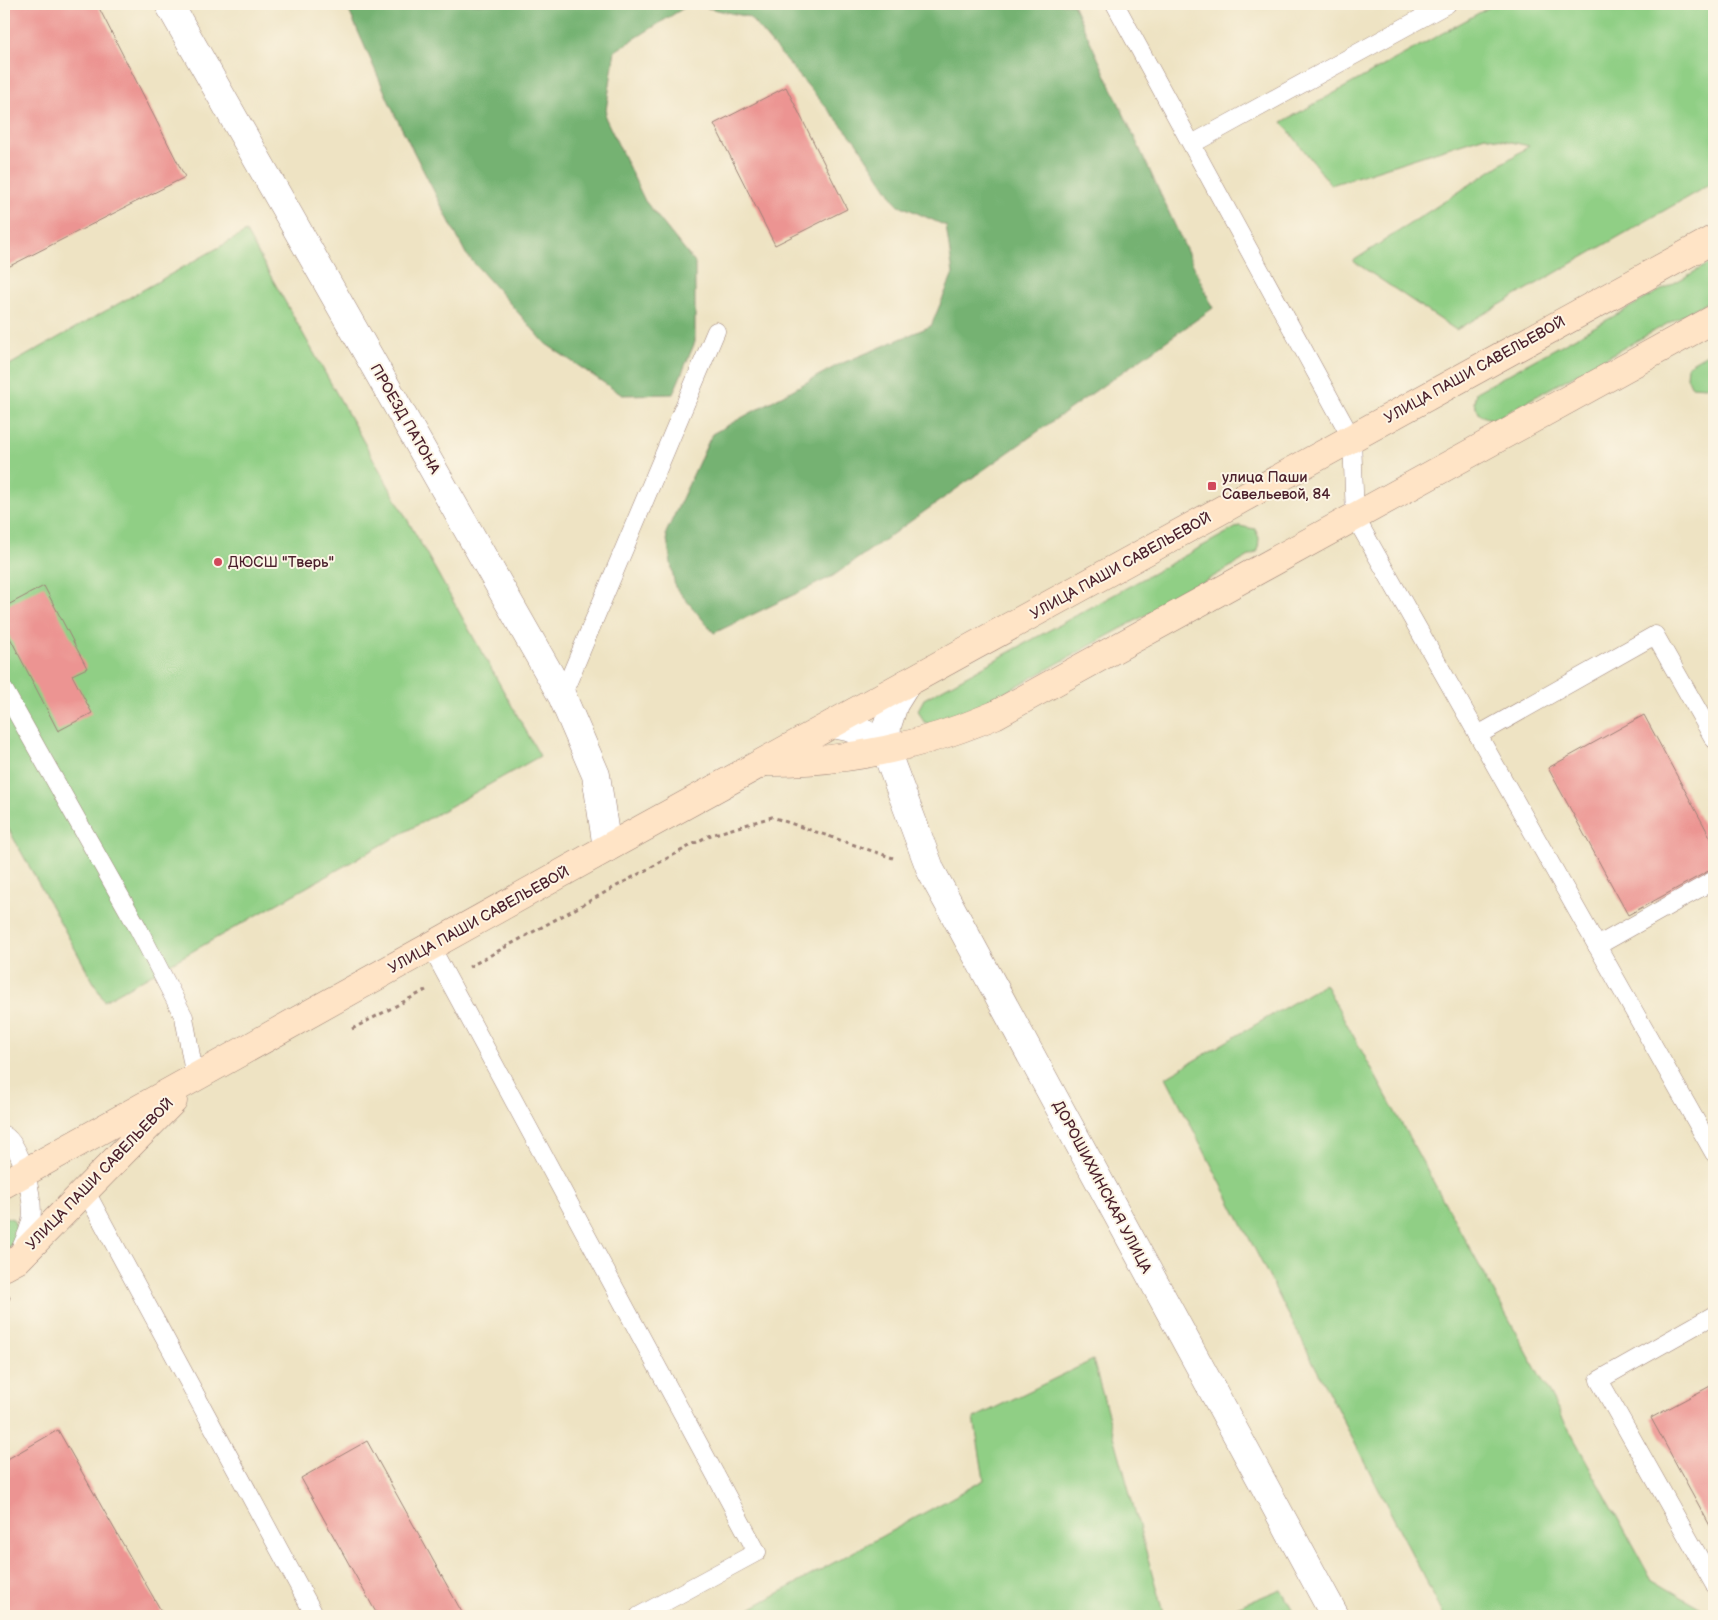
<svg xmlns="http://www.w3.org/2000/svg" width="1718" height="1620" font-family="'Balsamiq Sans',sans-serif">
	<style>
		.green { fill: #90cf85; stroke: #6d7758 }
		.forest { fill: #74b272; stroke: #5f684e }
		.building { fill: #ec9492 }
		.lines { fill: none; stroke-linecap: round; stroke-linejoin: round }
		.lane-casing { stroke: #9c8177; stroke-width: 19 }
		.street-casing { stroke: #9c8177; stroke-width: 29 }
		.secondary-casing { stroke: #9c8177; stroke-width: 29 }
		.path { stroke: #9c8177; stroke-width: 3; stroke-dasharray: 4 4; stroke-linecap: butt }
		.lane { stroke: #fff; stroke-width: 18 }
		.street { stroke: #fff; stroke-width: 28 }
		.secondary { stroke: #ffe4c6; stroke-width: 28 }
		.poi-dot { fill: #d1495b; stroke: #fcf5e5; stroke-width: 2 }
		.labels { text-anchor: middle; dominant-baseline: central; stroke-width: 4; stroke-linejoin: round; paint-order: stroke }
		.street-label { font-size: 15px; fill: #4a1f2b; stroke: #fcf5e5 }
		.poi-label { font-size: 15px; fill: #4a1f2b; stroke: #fcf5e5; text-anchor: start }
	</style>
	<rect width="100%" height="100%" fill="#fcf5e5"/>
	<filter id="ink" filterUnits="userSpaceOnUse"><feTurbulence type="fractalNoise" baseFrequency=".02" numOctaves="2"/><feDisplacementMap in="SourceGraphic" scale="10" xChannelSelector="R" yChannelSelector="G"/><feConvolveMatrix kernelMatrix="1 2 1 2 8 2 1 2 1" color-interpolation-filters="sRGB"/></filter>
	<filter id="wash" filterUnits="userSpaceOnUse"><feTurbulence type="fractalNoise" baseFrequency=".0096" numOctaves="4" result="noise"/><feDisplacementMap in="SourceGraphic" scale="20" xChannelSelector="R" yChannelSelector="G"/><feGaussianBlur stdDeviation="1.12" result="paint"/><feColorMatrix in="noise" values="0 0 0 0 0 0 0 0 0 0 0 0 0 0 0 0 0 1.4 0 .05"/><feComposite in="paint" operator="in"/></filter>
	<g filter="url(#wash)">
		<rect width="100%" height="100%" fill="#eee3c3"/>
		<g class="green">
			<path d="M1495,4H1714V182L1456,330L1353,261L1529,146L1485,136L1331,185L1282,122Z"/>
			<path d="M246,232L540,756L104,1001L4,821V368Z"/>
			<path d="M1714,261V298L1493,420L1480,415L1474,403L1476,392Z"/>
			<path d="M1714,350V383L1706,387L1691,386L1687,377L1688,365Z"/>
			<path d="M1239,526L1255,529L1259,538L1258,551L1162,606L941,728L924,722L918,710L924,699Z"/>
			<path d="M1325,984L1651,1579L1714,1616H1444L1166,1077Z"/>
			<path d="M5,1217L13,1219L19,1233L10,1247L4,1251Z"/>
			<path d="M1093,1360L1164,1616H737L984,1480L974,1418Z"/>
			<path d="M1281,1589L1296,1616H1215Z"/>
		</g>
		<path class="forest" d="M346,4H1073L1213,308L833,576L714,633L675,587L666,533L712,434L838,365L931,326L953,274L946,226L897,204L856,142L749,17L690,4L615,51L605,117L645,201L695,263V342L673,394L622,395L546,344L466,254L395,115Z"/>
		<g id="blocks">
			<g class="building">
				<path d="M4,4H97L185,177L4,269Z"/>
				<path d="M786,87L847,209L775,245L714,124Z"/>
				<path d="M44,586L87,668L72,675L92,713L58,731L4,626V607Z"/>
				<path d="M1644,715L1714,844V868L1628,915L1548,768Z"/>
				<path d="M1714,1384V1533L1651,1418Z"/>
				<path d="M58,1430L164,1616H4V1461Z"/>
				<path d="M367,1441L464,1616H378L301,1478Z"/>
			</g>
		</g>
	</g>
	<g filter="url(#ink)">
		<use href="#blocks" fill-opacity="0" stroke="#9c8177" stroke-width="1"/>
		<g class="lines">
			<defs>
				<g id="lane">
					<path d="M1115,4L1352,439L1355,517L1714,1153"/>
					<path d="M1192,144L1447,4"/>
					<path d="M4,690L138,928L184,1017L195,1078"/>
					<path d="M562,696L716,331"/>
					<path d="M1478,735L1655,635L1714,739"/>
					<path d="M1597,946L1714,880"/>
					<path d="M431,947L757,1552L639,1616"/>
					<path d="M4,1135C22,1146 35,1200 31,1221C29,1230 24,1241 20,1250"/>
					<path d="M85,1190L315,1616"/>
					<path d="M1714,1315L1599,1380L1714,1584"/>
				</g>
				<g id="street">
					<path d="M169,4L562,696L596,775L607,848"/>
					<path d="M907,683L894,704L887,726L886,751L931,871L1335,1616"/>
					<path d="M833,724C861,729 865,732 886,751"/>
				</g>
				<g id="secondary">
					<path d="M767,762C847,763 922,746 995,715L1714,319"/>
					<path d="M4,1184L607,848L1714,239"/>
					<path d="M4,1267L17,1260L173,1101"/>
				</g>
			</defs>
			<use href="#lane" class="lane-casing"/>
			<use href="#street" class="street-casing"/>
			<use href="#secondary" class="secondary-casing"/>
			<g class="path">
				<path d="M469,967L708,836L772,817L893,858"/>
				<path d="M352,1029L426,990"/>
				<path d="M4,1323L9,1296"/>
			</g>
			<use href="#lane" class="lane"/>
			<use href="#street" class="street"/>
			<use href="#secondary" class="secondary"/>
		</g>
	</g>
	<g class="poi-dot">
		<rect x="1207" y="481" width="10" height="10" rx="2.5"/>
		<circle cx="218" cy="562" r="5"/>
	</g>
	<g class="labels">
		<g class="street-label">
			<text transform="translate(1475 370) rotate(-29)">УЛИЦА ПАШИ САВЕЛЬЕВОЙ</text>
			<text transform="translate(405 419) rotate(60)">ПРОЕЗД ПАТОНА</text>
			<text transform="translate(1121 566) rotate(-29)">УЛИЦА ПАШИ САВЕЛЬЕВОЙ</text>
			<text transform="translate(479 920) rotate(-29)">УЛИЦА ПАШИ САВЕЛЬЕВОЙ</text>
			<text transform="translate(100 1174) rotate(-46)">УЛИЦА ПАШИ САВЕЛЬЕВОЙ</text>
			<text transform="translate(1102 1187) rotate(62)">ДОРОШИХИНСКАЯ УЛИЦА</text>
		</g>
		<g class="poi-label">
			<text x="1222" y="477">улица Паши<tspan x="1222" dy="17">Савельевой, 84</tspan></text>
			<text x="228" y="562">ДЮСШ "Тверь"</text>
		</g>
	</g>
	<rect width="1718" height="1620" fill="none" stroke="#fcf5e5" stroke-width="20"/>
</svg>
